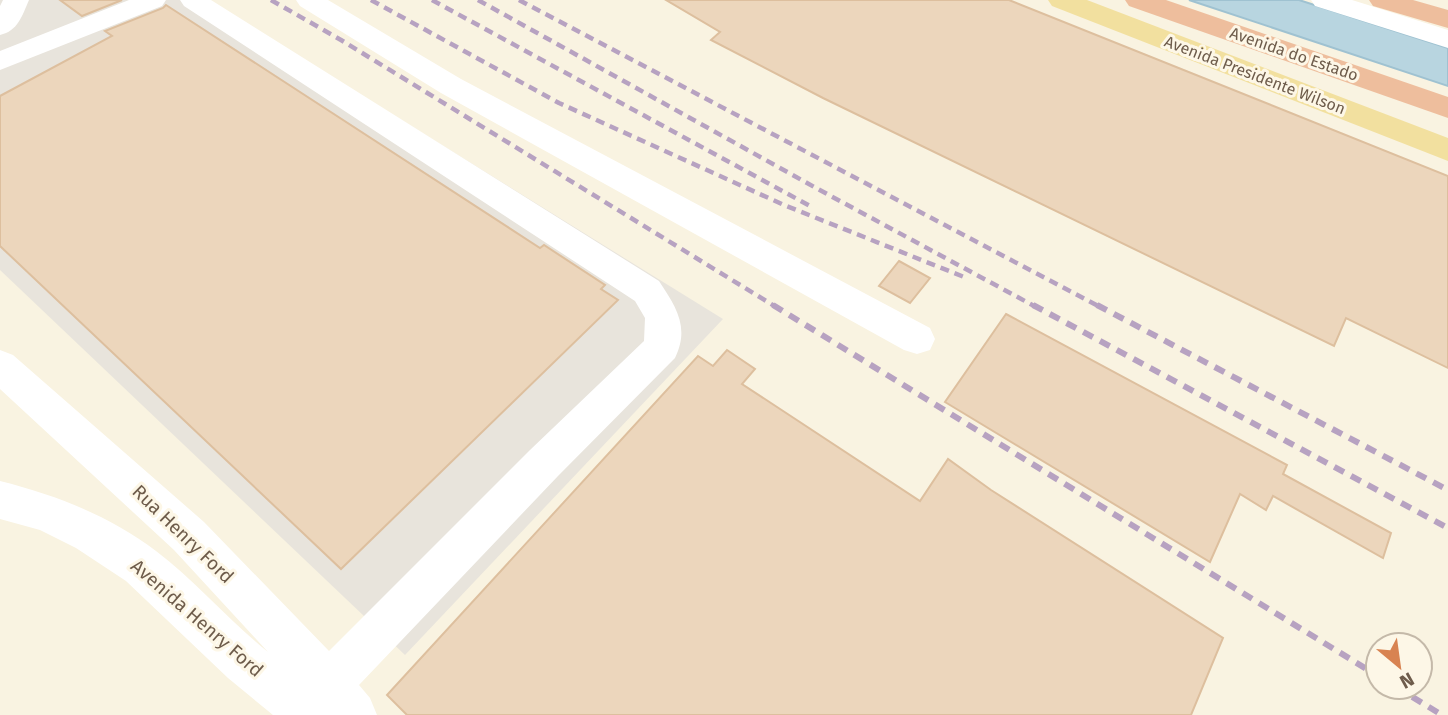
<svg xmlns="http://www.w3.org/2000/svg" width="1448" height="715" font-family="'Fira Sans',sans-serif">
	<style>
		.industrial { fill: #e8e4dc }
		.water { fill: #b8d5e0; stroke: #9fc2d1; stroke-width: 2 }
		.building { fill: #ecd6bc; stroke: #ddbf9e; stroke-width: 2 }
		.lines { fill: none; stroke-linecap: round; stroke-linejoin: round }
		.minor { fill: #fff; fill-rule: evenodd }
		.major { fill: #f2e09f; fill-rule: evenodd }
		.highway { fill: #eebe9d; fill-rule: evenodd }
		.rail-far1 { stroke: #b7a2c1; stroke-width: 4.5; stroke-dasharray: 9 6; stroke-linecap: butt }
		.rail { stroke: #b7a2c1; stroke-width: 6; stroke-dasharray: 11 8; stroke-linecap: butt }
		.labels { text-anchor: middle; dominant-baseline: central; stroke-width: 6; stroke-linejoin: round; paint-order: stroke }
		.far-street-label { font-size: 16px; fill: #6e5c4b; stroke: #fdf7e7 }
		.street-label { font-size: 19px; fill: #6e5c4b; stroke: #fdf7e7 }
	</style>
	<rect width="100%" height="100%" fill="#f9f3e1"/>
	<path class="industrial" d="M0,0H207L723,319L405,655L0,270Z"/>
	<path class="water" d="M1189,0H1299L1448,48V86Z"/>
	<g class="building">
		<path d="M60,0H122L82,16Z"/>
		<path d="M666,0H1009L1448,176V368L1346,318L1334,346L823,98L711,40L720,32Z"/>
		<path d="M166,5L540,248L544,245L605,285L601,289L618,300L341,569L0,246V96L112,36L105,31L163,8Z"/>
		<path d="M899,261L930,278L910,303L879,286Z"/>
		<path d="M1006,314L1287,465L1283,474L1391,533L1383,558L1273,496L1266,510L1240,494L1210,562L945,402Z"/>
		<path d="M727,350L755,369L742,384L920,501L948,459L991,490L1223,638L1191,715H407L387,695L698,356L713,366Z"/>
	</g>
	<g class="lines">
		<g class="minor">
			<path d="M3,0H29C22,16 18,31 0,35V6Z"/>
			<path d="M129,0H166L162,6L0,70V51Z"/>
			<path d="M180,0H211L659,281C676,307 690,327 675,358L558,476L359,685L370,698L377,715H273L228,678L126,581L76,548L40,530L0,519V481C56,495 110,516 156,551C196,581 229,621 268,652L174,550L0,389V350L13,355L204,522L329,651L530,450L644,341L645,318L635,301L184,6Z"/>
			<path d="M296,0H328L461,79L930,328L935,339L930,350L917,354L904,350L441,93L300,6Z"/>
			<path d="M1311,0H1352L1448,30V48L1315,6Z"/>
		</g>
		<path class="major" d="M1048,0H1087L1448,138V161L1052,6Z"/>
		<g class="highway">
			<path d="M1125,0H1166L1448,97V118L1129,6Z"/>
			<path d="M1369,0H1413L1448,10V28L1373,6Z"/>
		</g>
		<g class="rail-far1">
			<path d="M271,0L341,40L776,307"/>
			<path d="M371,0L559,103L784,205L964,277"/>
			<path d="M432,0L810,206"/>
			<path d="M478,0L816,188L1036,307"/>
			<path d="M519,0L1100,307"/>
		</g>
		<g class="rail">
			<path d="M773,305L1378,676"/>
			<path d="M1033,305L1448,528"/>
			<path d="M1097,305L1448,490"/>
			<path d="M1396,687L1442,715"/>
		</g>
	</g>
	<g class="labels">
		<g class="far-street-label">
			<text transform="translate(1294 54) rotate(19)">Avenida do Estado</text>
			<text transform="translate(1255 75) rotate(21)">Avenida Presidente Wilson</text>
		</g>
		<g class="street-label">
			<text transform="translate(183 534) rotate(44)">Rua Henry Ford</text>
			<text transform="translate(197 618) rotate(41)">Avenida Henry Ford</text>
		</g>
	</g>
	<g transform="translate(1399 666) rotate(151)"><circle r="33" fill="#fdf7e7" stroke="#c4b9a9" stroke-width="2"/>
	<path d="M0-5L12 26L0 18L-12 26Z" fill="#d88351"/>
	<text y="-10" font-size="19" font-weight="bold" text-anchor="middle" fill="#6e5c4b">N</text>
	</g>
</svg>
